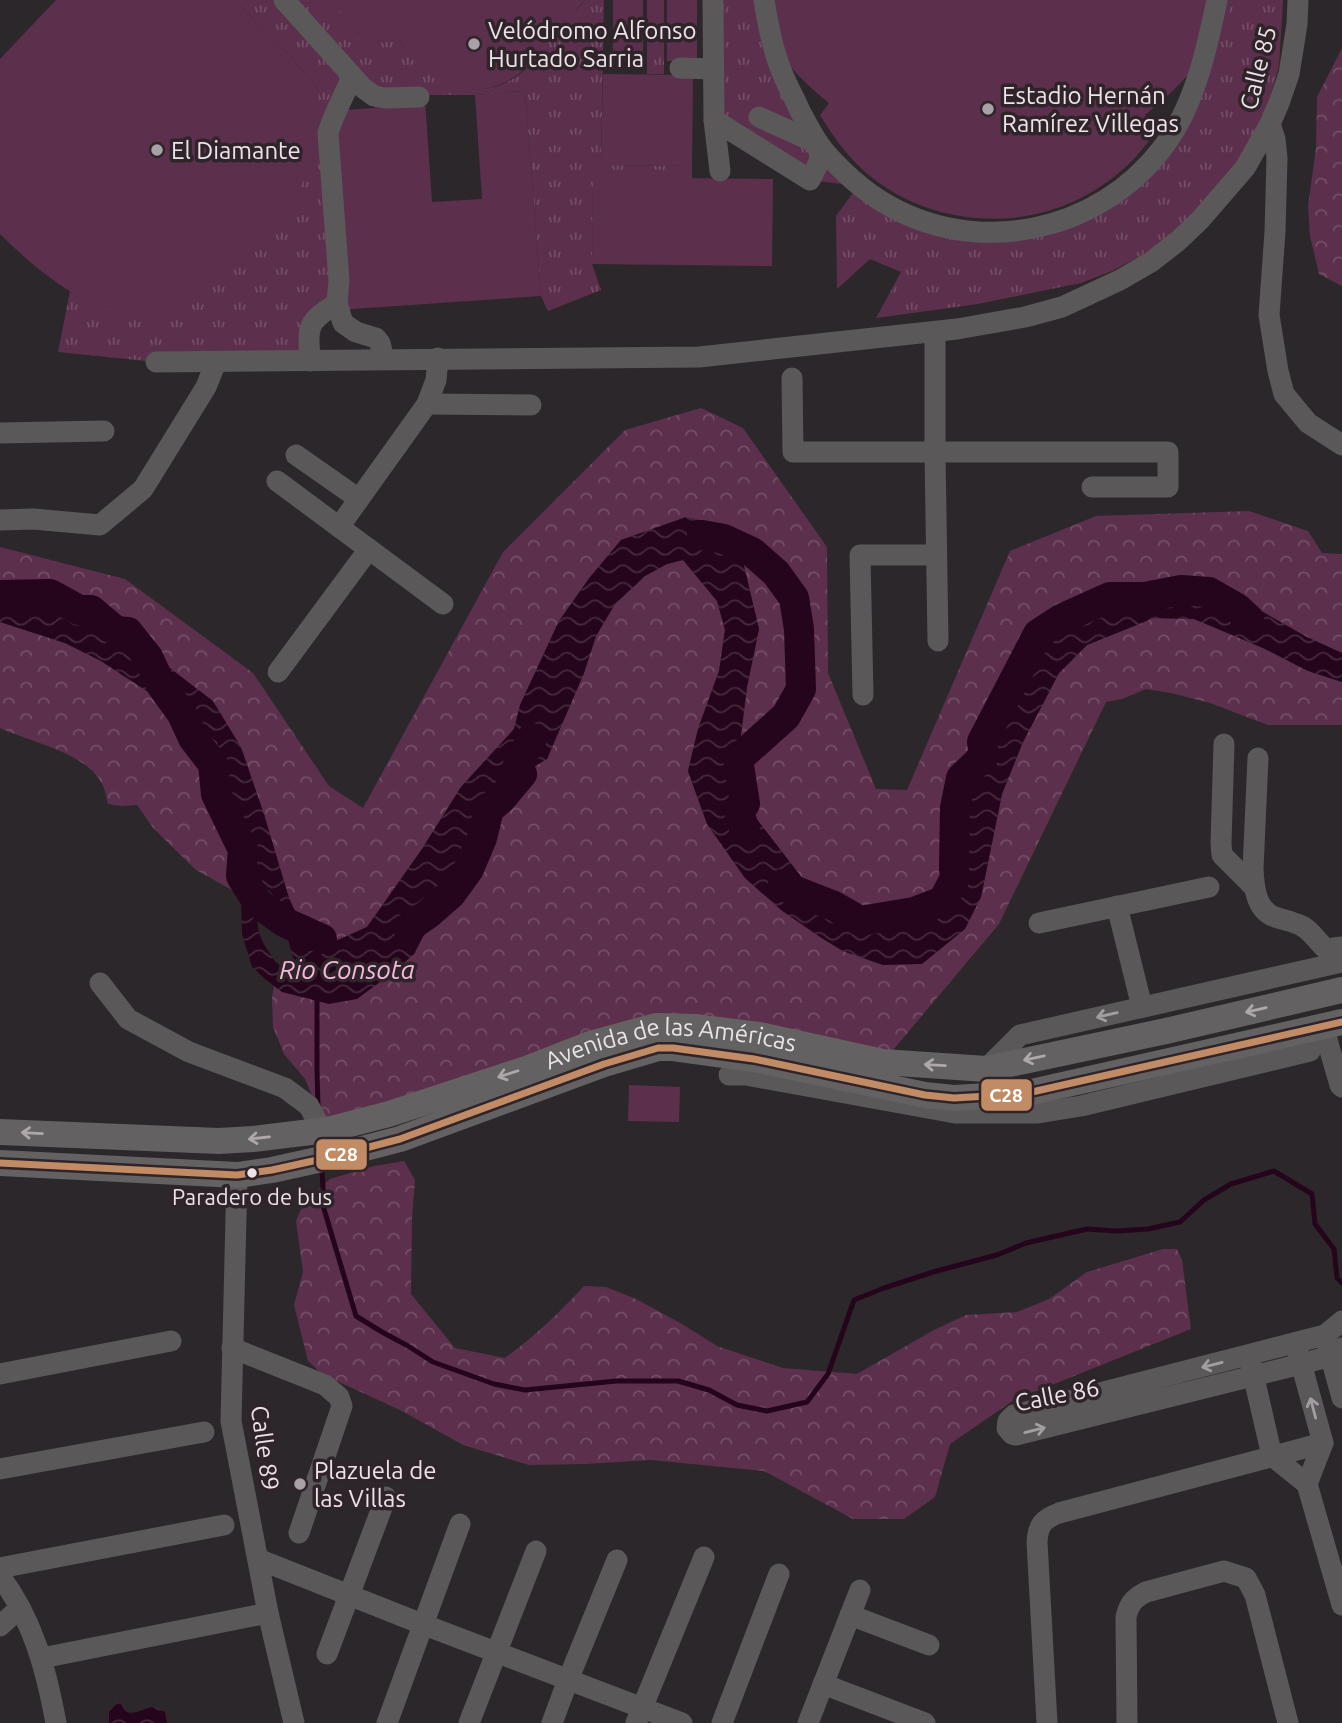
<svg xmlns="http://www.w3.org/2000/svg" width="1342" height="1723" font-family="Ubuntu,sans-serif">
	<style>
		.grass { fill: url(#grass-tufts) }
		.forest { fill: url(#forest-crowns) }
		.pitch { fill: #5c304c }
		.water { fill: url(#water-waves); fill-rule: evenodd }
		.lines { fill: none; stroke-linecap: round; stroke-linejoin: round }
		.stream { stroke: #25051b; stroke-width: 5 }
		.river { stroke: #25051b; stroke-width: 30 }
		.minor { stroke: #5b585a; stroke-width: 21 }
		.major { stroke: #636162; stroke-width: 26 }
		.bus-1-casing { stroke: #2f242a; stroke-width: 12 }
		.bus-1 { stroke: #c18c65; stroke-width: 7 }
		.oneway { stroke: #aea8ac }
		.oneway2 { stroke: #a39ea1 }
		.poi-dot { fill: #a8a1a6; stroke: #2f242a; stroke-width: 2.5 }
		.bus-dot { fill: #ebe3e8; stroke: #2f242a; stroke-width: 2.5 }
		.labels { text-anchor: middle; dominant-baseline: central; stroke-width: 7; stroke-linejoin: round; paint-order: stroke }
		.bus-label { font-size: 22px; fill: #ebe3e8; stroke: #2f242a }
		.poi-label { font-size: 24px; fill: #ebe3e8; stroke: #2f242a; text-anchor: start }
		.street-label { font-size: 24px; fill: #ebe3e8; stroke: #2f242a }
		.water-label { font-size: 26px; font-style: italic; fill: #f7b8de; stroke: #2f242a }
		.line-badge { stroke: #2f242a; stroke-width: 2.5 }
		.badge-label { font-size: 19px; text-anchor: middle; font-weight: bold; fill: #fff }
	</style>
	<defs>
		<pattern id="grass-tufts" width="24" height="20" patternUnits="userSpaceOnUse" patternTransform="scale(1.75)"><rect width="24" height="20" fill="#5c304c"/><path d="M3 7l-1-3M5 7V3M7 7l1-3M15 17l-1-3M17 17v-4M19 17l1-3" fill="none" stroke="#744e66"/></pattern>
		<pattern id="forest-crowns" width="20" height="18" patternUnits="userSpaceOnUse" patternTransform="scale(1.75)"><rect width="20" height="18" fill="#5c304c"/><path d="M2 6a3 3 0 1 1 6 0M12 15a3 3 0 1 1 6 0" fill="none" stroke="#744e66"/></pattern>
		<pattern id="water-waves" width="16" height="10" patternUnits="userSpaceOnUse" patternTransform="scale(1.75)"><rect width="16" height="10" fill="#25051b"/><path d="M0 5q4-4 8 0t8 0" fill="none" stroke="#45293c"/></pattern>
	</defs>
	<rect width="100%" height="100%" fill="#2c272a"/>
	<g class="grass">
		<path d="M235,0H332L358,33L398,38C424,88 486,109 529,66C540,55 546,37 554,23C567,19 577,12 585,0H604L601,165L692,166V178H593L592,264L601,290L548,311L541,296L525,91L475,95H377L352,77L344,96L339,281L315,317L310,361L156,362L58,352L70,291L88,300L319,91L295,61Z"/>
		<rect x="647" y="0" width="17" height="74"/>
		<path d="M713,0H764L783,76L859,186L945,228L1065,220L1161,150L1217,0H1283L1279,66L1266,112L1237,165L1175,234L1144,254L1112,271L1081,283L978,304L876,318L901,272L870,259L837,289L836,216L858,186L810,180L714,120Z"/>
	</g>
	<g class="forest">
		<path d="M1342,48V286L1319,274L1310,236L1308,206L1316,148L1317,97Z"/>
		<path d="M701,408L743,428L827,547L828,673L876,789L907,790L1010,551L1096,516L1249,511L1308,531L1322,553L1342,554V653L1307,638L1263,612L1236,600L1181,590L1151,587L1024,661L971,791L955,878L943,901L891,929L860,921L820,901L745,804L738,759L747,687L759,629L735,528L590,577L559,621L520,705L514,729L461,787L422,849L367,927L331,943L304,932L289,898L255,789L162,662L116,631L79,610L0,581V547L125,579L253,673L329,786L363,808L503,552L625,430Z"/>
		<path d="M683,560L717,601L725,630L719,671L698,729L688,771L707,824L745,878L820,937L843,951L883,965L981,897L1002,794L1023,742L1059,673L1087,645L1154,618L1194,619L1263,648L1308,671L1342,682V725H1268L1210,703L1171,693L1146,689L1122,699L1106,702L999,924L883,1062L759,1035L327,1130L305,1079L284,1054L273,1027L272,998L274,986L282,992L414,954L489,809L522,774L547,759L584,673L596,636L615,604L645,576L667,564Z"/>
		<path d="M0,622L65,643L101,661L182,714L217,742L243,850L241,895L196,870L154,829L137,805L121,806L108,804C106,797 105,788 101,782C84,752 30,742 0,728Z"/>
		<path d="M404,1161L415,1180L412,1218L411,1294L455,1348L505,1358C534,1337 559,1313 584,1286L606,1287L636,1299L682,1324L717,1346L783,1368L857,1374L934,1330L966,1315L1017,1312L1049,1299L1087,1272L1163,1249H1177L1182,1260L1191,1329L1014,1400L950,1444L935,1497L904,1519H853L764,1471L651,1460L585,1464L529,1465L463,1445L402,1411L322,1374L308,1361L294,1305L303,1272L296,1221L304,1202L330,1179L374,1166Z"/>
	</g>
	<g class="pitch">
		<path d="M56,0H235L295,61L319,91C318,115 317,141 311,165C309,173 303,181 299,189C276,232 240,266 200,291C190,298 179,305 167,309C158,313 141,313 130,313C83,310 32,266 0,234V59Z"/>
		<path d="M332,0H585L571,16L554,24C526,103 438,114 398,38C367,56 349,22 332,0Z"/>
		<rect x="613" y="0" width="30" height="61"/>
		<rect x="667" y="0" width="30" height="61"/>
		<path d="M747,0H1234C1214,48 1187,82 1145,115L1159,127C1144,149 1127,169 1104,184C1036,233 936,230 870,176C849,159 834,138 820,115L829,103C793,75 766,42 747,0Z"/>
		<path d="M603,74L693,75L692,166L601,165Z"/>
		<path d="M525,91L541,296L338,310L327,111L375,108V103L425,100L432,202L482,199L475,95Z"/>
		<path d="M593,177L773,179L772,266L592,264Z"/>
		<path d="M629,1085L680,1087L679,1122L628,1121Z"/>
	</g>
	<g class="water">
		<path d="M686,517L735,528L759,629L747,687L738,759L745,804L820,901L860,921L891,928L943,901L955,878L971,791L997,716L1038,634L1061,619L1110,597L1134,589L1151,587L1181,590L1236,600L1263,612L1307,637L1342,653V682L1308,671L1263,648L1194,619L1154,618L1087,645L1059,673L1023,742L1002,794L981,897L965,929L922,964L883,965L843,951L820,937L781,910L745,878L707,824L688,771L698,729L719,671L725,630L717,601L683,560L667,564L645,576L615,604L596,636L584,673L547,759L522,774L489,809L414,954L395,971L357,999L329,1004L282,992L265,979L252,967L242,934L241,896L243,849L217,742L182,714L101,661L65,643L0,622V581L79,610L116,631L162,662L213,701L241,747L264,814L289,898L304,931L331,943L367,927L422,849L461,787L514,729L520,705L559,621L590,577L621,540ZM266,888C286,903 285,935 293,957C294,962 297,968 299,973C293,970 283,968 278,964C275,962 273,958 271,955C255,934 252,910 266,888Z"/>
		<path d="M119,1701L121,1702C125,1723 143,1707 154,1707C158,1707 161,1710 165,1712L167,1723H109V1712Z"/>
	</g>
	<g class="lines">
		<g class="stream">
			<path d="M317,997V1071L318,1106"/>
			<path d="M322,1168L324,1209L356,1316L382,1332L408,1346L433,1362L494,1384L525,1390L616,1381H678L709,1390L737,1405L767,1411L807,1402L828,1374L854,1300L884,1288L933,1272L997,1255L1026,1243L1087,1229L1117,1231L1148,1229L1180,1222L1204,1200L1231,1184L1274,1171L1312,1194L1315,1224L1334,1249L1337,1278L1342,1283"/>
		</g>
		<g class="river">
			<path d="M702,535L724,539L752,552L776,573L794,598L799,629L801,689L786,716L738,759L745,804L739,812L745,831"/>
			<path d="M0,595L50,594L79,610H91L116,631L128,632L148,657L161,685L182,714L193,738L213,764L216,794L243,850L241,876L258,903L284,922L322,939"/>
			<path d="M783,884L788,888L834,906L860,921L914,912L943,901L955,878L954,869L955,808L961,778L984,756L982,742L1038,634L1061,619L1110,597H1145L1181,590L1209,592L1237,608L1249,619"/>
			<path d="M408,928L428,914L451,894L469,869L482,838L489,809L502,798L522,774L518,764L532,738"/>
		</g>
		<g class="minor">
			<path d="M284,0L363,88L374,96L385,98L419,97"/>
			<path d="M713,0L714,120L810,180L820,160L819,150L812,141L759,117"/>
			<path d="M764,0C768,26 773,53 784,77C789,89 795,99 800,111C808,125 814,139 825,152C846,176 870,197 899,211C996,259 1118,223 1174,131C1197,94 1208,43 1217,0"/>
			<path d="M680,68L713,69"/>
			<path d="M714,120L720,171"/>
			<path d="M1270,124L1275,139L1277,158L1275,232L1269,315L1278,371L1284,394L1308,423L1342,445"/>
			<path d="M337,303L343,323L356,332L376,338L380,343L384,359"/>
			<path d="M935,332V453L938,641"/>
			<path d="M310,361C308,325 306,323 337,303L339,281L328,133C334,113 344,96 352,77"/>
			<path d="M156,362L699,357L957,329L1025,317L1062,307L1120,280L1151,262L1178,241L1200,220L1245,168L1270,124L1279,103L1289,74L1297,24L1298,0"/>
			<path d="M792,378L793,452H1168V487H1092"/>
			<path d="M427,404L531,405"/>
			<path d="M0,433L104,431"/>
			<path d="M296,455L359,499"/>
			<path d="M277,481L443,604"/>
			<path d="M0,520L33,519L100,525L143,489L206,387L216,362"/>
			<path d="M339,527L427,404L436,380L438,358"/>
			<path d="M278,672L369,549"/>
			<path d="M863,695L860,555H936"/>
			<path d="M1224,744L1221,843L1222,855L1254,887"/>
			<path d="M1258,758L1253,869C1254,888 1256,910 1275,917C1284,920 1294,922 1302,926C1312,931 1318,943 1326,949L1342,947"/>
			<path d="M1117,906L1142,1007"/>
			<path d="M1039,923L1209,887"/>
			<path d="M100,983L128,1019L189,1052L285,1088L309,1106L322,1131"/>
			<path d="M1323,1026L1340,1085L1342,1087"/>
			<path d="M986,1069L1020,1035L1342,962"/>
			<path d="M729,1075H746L955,1113H1038L1081,1106L1310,1051L1323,1026"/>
			<path d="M237,1175L231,1421L268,1613L294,1723"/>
			<path d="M1342,1321L1325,1335L1014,1415L1008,1421L1007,1428L1012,1434L1016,1435L1301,1364L1331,1356L1342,1348"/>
			<path d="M1327,1343L1342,1398"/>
			<path d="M232,1348L325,1385L339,1397L342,1406L299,1533"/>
			<path d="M1298,1352L1323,1443L1307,1484"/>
			<path d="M1251,1365L1272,1456L1307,1484L1342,1605"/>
			<path d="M0,1374L171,1341"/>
			<path d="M0,1469L204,1432"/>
			<path d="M258,1559L422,1624L682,1723"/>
			<path d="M0,1568L224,1525"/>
			<path d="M0,1576C33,1620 46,1669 56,1723"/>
			<path d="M850,1615L929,1645"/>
			<path d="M0,1626L20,1608"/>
			<path d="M327,1654L386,1497"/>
			<path d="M42,1658L268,1613"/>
			<path d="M823,1684L925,1723"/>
			<path d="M387,1723L460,1524"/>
			<path d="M469,1723L536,1551"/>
			<path d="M552,1723L568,1680L617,1560"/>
			<path d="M636,1723L704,1557"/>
			<path d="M722,1723L779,1574"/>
			<path d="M808,1723L860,1590"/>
			<path d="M1047,1723L1037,1542C1038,1525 1043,1519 1059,1513L1323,1443"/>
			<path d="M1127,1723L1126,1617C1129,1604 1134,1598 1146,1592L1224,1571L1246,1578L1255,1595L1288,1723"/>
		</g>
		<g class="major">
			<path id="s1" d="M0,1132L219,1141L253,1139L327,1130L389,1114L526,1069L590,1044L656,1026L695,1027L759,1035L883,1062L986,1069L1166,1031L1342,990"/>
			<path d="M0,1163L237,1175L272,1170L331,1157L400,1139L604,1064L658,1048H673L754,1059L925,1095L954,1098L1023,1094L1342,1022"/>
		</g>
		<defs>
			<path id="bus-1" d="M0,1163L237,1175L272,1170L331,1157L400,1139L604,1064L658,1048H673L754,1059L925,1095L954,1098L1023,1094L1342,1022"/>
		</defs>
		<use href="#bus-1" class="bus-1-casing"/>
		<use href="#bus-1" class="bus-1"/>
	</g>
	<defs><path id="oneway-shaft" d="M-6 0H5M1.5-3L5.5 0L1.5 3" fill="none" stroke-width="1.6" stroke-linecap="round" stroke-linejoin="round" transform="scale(1.75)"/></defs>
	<g class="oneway">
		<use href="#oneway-shaft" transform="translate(1256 1010) rotate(167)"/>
		<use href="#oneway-shaft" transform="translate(1034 1058) rotate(168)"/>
		<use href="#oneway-shaft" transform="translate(935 1065) rotate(-177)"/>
		<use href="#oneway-shaft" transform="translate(508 1074) rotate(162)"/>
		<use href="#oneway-shaft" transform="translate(32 1133) rotate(-177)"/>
		<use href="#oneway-shaft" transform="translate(259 1138) rotate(174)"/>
	</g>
	<g class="oneway2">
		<use href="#oneway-shaft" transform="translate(1107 1015) rotate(167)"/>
		<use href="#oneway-shaft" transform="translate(1212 1365) rotate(166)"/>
		<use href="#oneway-shaft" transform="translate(1313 1408) rotate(-105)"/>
		<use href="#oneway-shaft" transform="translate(1035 1430) rotate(-14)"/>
	</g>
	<g class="poi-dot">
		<circle cx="474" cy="44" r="7"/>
		<circle cx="988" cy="109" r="7"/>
		<circle cx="157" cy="150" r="7"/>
		<circle cx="300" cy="1484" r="7"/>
	</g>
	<circle class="bus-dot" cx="252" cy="1173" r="6"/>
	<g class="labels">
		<g class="bus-label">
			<text x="252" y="1196">Paradero de bus</text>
		</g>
		<g class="poi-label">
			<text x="488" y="30">Velódromo Alfonso<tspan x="488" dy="28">Hurtado Sarria</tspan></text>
			<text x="1002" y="95">Estadio Hernán<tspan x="1002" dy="28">Ramírez Villegas</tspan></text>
			<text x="171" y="150">El Diamante</text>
			<text x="314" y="1470">Plazuela de<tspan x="314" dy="28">las Villas</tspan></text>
		</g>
		<g class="street-label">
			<text transform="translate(1258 68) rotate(-76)">Calle 85</text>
			<text stroke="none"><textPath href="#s1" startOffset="686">Avenida de las Américas</textPath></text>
			<text transform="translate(1057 1395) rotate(-11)">Calle 86</text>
			<text transform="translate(265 1448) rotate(82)">Calle 89</text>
		</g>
		<g class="water-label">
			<text x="347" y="969">Rio Consota</text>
		</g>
	</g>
	<g class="line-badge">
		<rect x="980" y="1078" width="53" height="34" rx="7" fill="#c18c65"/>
		<rect x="315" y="1138" width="53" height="33" rx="7" fill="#c18c65"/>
	</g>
	<g class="badge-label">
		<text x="1006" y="1102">C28</text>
		<text x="341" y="1161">C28</text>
	</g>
</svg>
